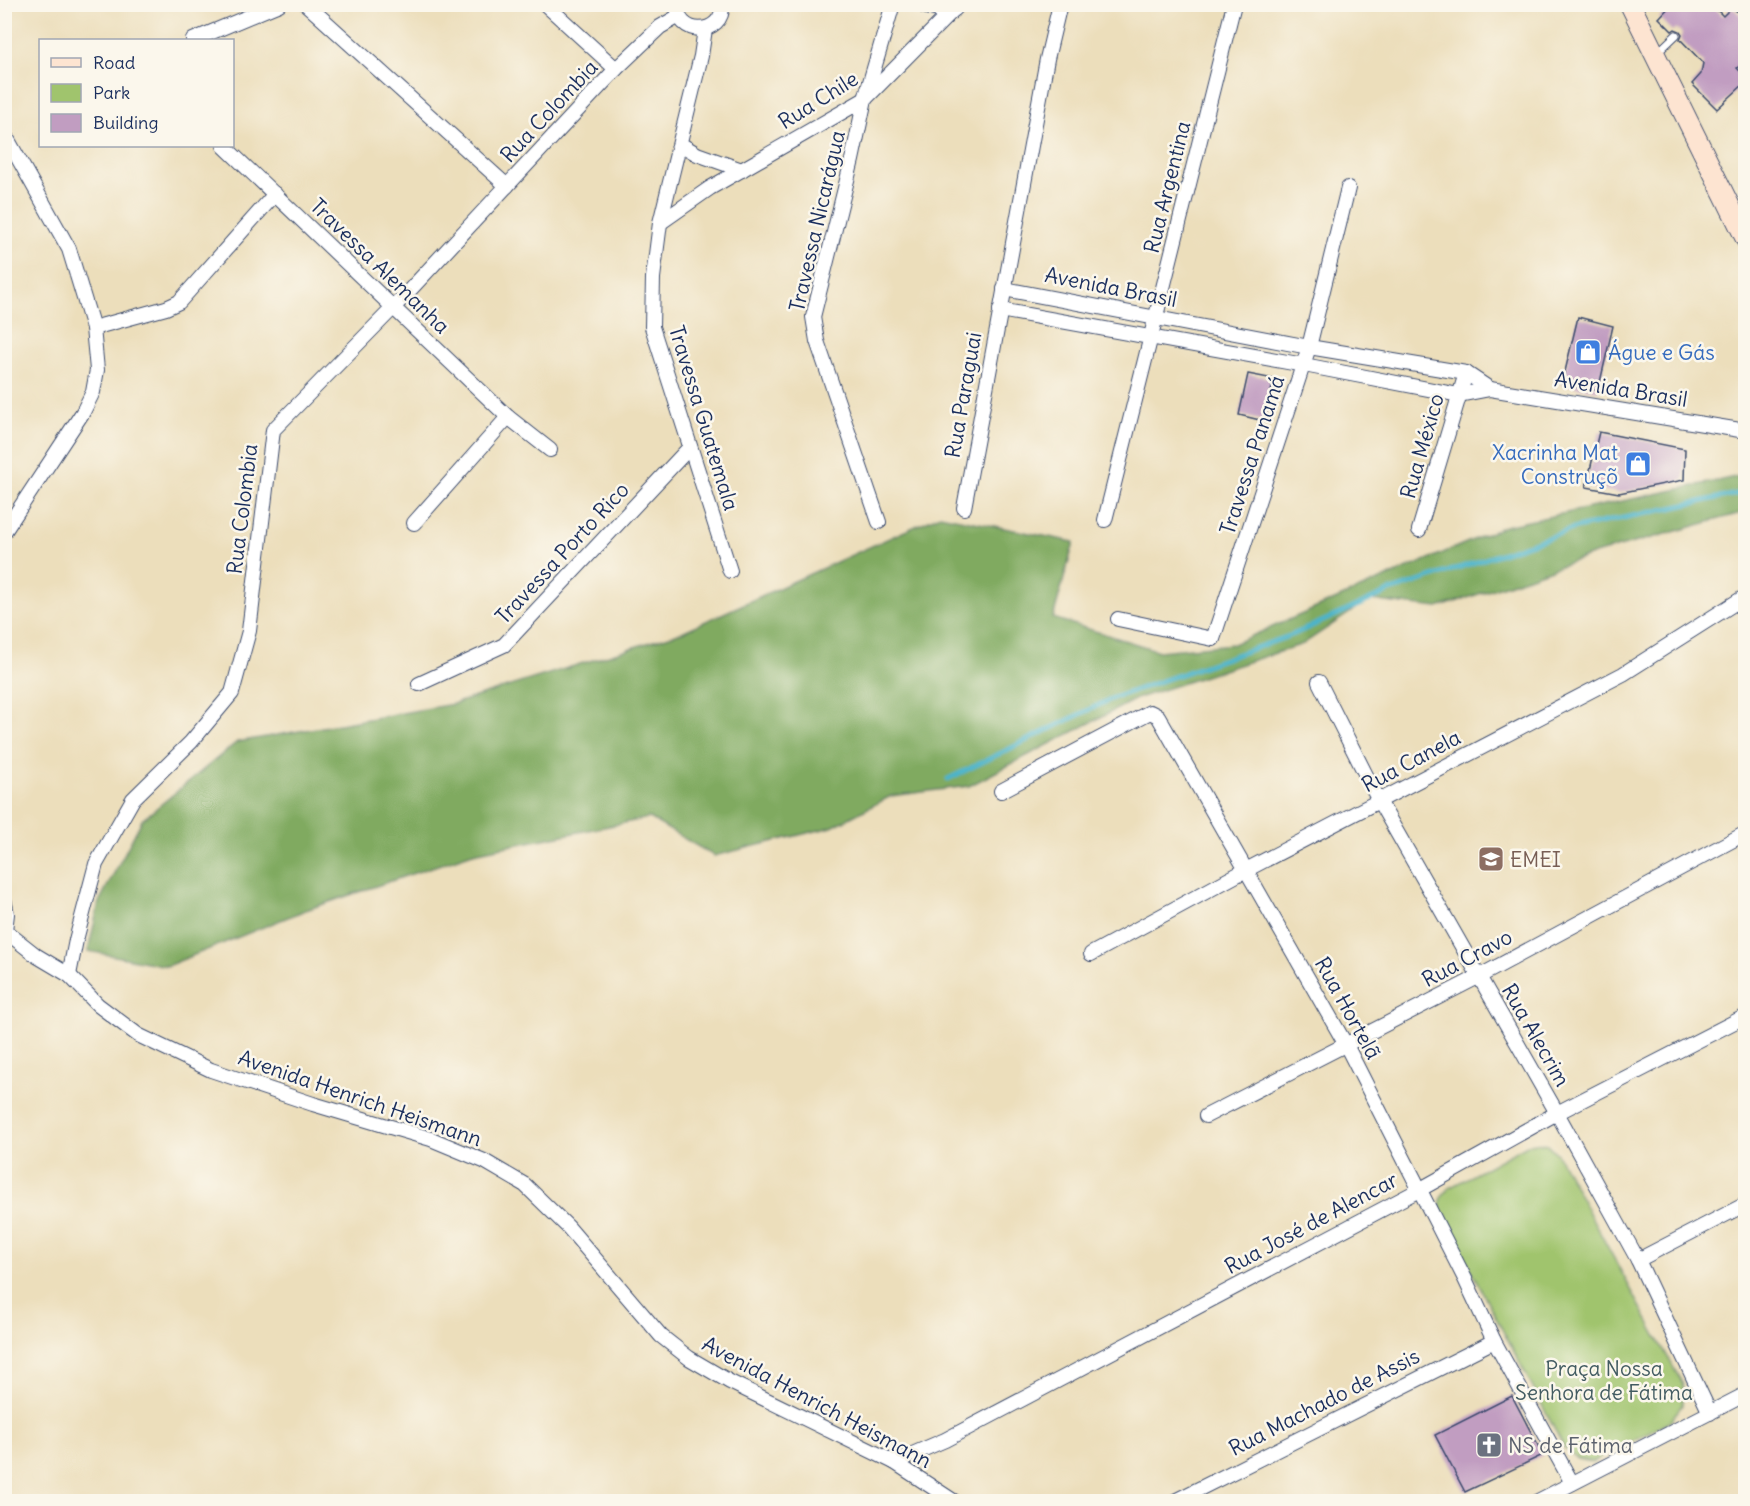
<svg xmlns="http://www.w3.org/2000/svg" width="1750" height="1506" font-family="Delius,sans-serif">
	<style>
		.green { fill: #a0c46d; stroke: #5e7a66; stroke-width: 1.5 }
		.forest { fill: #80aa60; stroke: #4e6c5f; stroke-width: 1.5 }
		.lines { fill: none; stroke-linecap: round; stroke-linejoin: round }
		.stream { stroke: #4cb4ca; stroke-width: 5 }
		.building { fill: #c19dc1 }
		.lane-casing { stroke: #3a496c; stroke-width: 9 }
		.street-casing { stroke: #3a496c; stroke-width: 16 }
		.secondary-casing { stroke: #3a496c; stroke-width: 22 }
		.lane { stroke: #fff; stroke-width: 7 }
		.street { stroke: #fff; stroke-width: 14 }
		.secondary { stroke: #fde4d1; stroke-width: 20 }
		.labels { text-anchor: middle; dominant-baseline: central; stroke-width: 5; stroke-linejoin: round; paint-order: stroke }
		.street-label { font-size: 21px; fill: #1b2f5e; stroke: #fbf7ec }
		.shop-label { font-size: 21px; fill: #366cbe; stroke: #fbf7ec; text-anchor: start }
		.education-label { font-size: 21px; fill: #785e54; stroke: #fbf7ec; text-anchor: start }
		.park-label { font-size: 21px; fill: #435c62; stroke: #fbf7ec }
		.worship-label { font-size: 21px; fill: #5b616d; stroke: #fbf7ec; text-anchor: start }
	</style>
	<rect width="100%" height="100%" fill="#fbf7ec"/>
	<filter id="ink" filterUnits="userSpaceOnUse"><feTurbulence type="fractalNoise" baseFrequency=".0167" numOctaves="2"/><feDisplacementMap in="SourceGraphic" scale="12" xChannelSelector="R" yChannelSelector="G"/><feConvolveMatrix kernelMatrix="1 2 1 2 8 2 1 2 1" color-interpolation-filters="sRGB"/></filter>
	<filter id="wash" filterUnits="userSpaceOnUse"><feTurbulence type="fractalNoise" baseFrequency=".008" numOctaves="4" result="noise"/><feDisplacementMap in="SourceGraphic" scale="24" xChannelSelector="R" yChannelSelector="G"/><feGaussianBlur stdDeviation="1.35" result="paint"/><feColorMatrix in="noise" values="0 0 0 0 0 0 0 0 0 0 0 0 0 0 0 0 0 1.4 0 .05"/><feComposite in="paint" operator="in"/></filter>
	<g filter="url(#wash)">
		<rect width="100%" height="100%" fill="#ecdebb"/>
		<path class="green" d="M1536,1143L1548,1145L1557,1154L1683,1385L1682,1405L1671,1420L1593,1462L1577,1459L1565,1449L1440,1211L1441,1198L1449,1188L1529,1144Z"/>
		<path class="forest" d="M1745,475V512L1598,553L1438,608L1369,600L1303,644L1138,698L969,786L891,796L832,827L714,856L649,818L473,853L303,911L167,966L88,951L99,902L142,820L237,742L453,704L682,632L940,515L1074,542L1053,618L1159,651L1233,644L1505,526Z"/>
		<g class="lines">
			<path class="stream" d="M948,779L1113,698L1292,635L1388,592L1576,528L1746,492"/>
		</g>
		<g id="blocks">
			<g class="building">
				<path d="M1672,4H1711L1723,16L1732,7L1746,20V60L1737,68L1746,77V82L1717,109L1692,84L1701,74L1703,63L1680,39L1682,34L1680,31L1675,29L1672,31L1659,18Z"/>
				<path d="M1578,317L1613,326L1598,391L1562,384Z"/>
				<path d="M1248,374L1274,379L1264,421L1239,415Z"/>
				<path d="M1599,432L1685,449L1684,480L1619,493L1586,487Z"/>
				<path d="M1512,1396L1543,1455L1465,1492L1435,1435Z"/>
			</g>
		</g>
	</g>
	<g filter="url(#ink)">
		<use href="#blocks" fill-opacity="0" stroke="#3a496c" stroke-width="1.5"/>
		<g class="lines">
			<defs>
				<path id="lane" d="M1656,54L1676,35"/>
				<g id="street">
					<path d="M306,4L507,186"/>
					<path d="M545,4L616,69"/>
					<path d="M678,4C674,37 725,37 722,4"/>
					<path d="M919,4C932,10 941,11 955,9"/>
					<path d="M705,29L701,56L660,223L653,278L652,327L730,571"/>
					<path d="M193,40L279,4"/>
					<path d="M4,133L69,249L93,328L97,370L93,392L83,412L4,532"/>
					<path d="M680,144L697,154L742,170"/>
					<path d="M224,146L508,417L550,450"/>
					<path d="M660,223L710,188L865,99L959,4"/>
					<path d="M1004,289L1309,347L1466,373L1490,389"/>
					<path d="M1000,310L1304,365L1459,395L1490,389L1746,431"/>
					<path d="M93,328L166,308L179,302L275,194"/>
					<path d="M964,508L1047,59L1060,4"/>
					<path d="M1105,520L1234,4"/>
					<path d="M879,522L817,341L813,317L852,160L865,99L893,4"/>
					<path d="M414,523L508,417"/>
					<path d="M1419,530L1466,373"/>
					<path d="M1118,619L1213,639L1309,347L1348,188"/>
					<path d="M1319,682L1379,801L1557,1113L1638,1260L1710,1413"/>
					<path d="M419,684L504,645L690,447"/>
					<path d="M1001,791L1150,712L1158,716L1346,1045L1465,1279L1494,1341L1572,1483"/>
					<path d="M4,899L7,914L5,930"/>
					<path d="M4,930L37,956L69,975L98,1005L138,1035L211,1070L313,1104L431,1139L484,1161L525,1185L568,1227L661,1336L689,1358L730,1382L894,1462L955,1502"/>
					<path d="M1091,954L1246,870L1623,674L1746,596"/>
					<path d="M69,975L76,940L96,864L133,799L191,742L232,693L249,631L273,430L393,308L616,69L660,27L679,16"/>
					<path d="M1206,1116L1478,977L1746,833"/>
					<path d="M1638,1260L1746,1204"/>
					<path d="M894,1462L945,1440L1419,1190L1557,1113L1746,1016"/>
					<path d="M1173,1502L1494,1341"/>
					<path d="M1536,1502L1746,1394"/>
				</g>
				<path id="secondary" d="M1630,4L1746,239"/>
			</defs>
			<use href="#lane" class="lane-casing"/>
			<use href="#street" class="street-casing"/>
			<use href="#secondary" class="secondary-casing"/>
			<use href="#lane" class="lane"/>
			<use href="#street" class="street"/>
			<use href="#secondary" class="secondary"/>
		</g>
	</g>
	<defs>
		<symbol id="shop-square" viewBox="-11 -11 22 22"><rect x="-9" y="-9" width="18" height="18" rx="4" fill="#3f7fe0" stroke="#fbf7ec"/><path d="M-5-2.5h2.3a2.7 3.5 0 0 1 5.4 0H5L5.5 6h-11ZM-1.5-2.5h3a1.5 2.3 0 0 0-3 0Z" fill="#fff"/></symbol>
		<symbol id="school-square" viewBox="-11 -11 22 22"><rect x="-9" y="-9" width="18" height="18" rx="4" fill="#8d6e63" stroke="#fbf7ec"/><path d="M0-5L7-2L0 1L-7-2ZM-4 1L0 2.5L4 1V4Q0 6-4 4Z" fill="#fff"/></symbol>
		<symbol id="church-square" viewBox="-11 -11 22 22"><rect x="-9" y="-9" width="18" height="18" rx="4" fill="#6b7280" stroke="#fbf7ec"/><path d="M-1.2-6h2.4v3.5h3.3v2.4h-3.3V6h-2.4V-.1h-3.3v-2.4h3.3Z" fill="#fff"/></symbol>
	</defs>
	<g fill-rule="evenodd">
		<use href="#shop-square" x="1573" y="337" width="30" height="30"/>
		<use href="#shop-square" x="1623" y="449" width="30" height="30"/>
		<use href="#school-square" x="1476" y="844" width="30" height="30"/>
		<use href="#church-square" x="1474" y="1430" width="30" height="30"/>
	</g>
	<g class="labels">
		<g class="street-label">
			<text transform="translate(818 100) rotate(-32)">Rua Chile</text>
			<text transform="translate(549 111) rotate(-47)">Rua Colombia</text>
			<text transform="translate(1167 187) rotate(-76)">Rua Argentina</text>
			<text transform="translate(817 221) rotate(-77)">Travessa Nicarágua</text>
			<text transform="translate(380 266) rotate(44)">Travessa Alemanha</text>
			<text transform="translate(1111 287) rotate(11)">Avenida Brasil</text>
			<text transform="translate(1621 389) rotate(9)">Avenida Brasil</text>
			<text transform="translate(963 395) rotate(-80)">Rua Paraguai</text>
			<text transform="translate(704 418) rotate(73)">Travessa Guatemala</text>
			<text transform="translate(1422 446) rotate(-74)">Rua México</text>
			<text transform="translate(1252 455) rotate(-72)">Travessa Panamá</text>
			<text transform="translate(242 509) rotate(-83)">Rua Colombia</text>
			<text transform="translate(562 553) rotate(-47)">Travessa Porto Rico</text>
			<text transform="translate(1411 761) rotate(-28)">Rua Canela</text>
			<text transform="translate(1467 958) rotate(-28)">Rua Cravo</text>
			<text transform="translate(1348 1008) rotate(61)">Rua Hortelã</text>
			<text transform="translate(1536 1035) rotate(60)">Rua Alecrim</text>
			<text transform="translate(360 1098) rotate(19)">Avenida Henrich Heismann</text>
			<text transform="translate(1311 1223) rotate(-28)">Rua José de Alencar</text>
			<text transform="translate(817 1402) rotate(28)">Avenida Henrich Heismann</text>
			<text transform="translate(1324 1402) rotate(-27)">Rua Machado de Assis</text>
		</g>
		<g class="shop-label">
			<text x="1608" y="352">Águe e Gás</text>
			<text x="1618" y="452" text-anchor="end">Xacrinha Mat<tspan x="1618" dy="24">Construçõ</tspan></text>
		</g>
		<g class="education-label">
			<text x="1510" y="859">EMEI</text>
		</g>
		<g class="park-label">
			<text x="1604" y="1368">Praça Nossa<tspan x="1604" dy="24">Senhora de Fátima</tspan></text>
		</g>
		<g class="worship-label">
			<text x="1508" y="1445">NS de Fátima</text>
		</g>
	</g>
	<rect width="1750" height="1506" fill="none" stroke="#fbf7ec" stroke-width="24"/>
	<rect x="39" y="39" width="195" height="108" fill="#fbf7ec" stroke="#a1a7b3" stroke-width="1.5"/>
	<rect x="51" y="58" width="30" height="9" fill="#fde4d1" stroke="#a1a7b3" stroke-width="1.5"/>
	<text x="93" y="69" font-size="18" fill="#1b2f5e">Road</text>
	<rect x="51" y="84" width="30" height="18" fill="#a0c46d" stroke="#a1a7b3" stroke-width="1.5"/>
	<text x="93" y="99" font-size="18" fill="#1b2f5e">Park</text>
	<rect x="51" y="114" width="30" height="18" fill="#c19dc1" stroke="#a1a7b3" stroke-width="1.5"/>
	<text x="93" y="129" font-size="18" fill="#1b2f5e">Building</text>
</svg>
